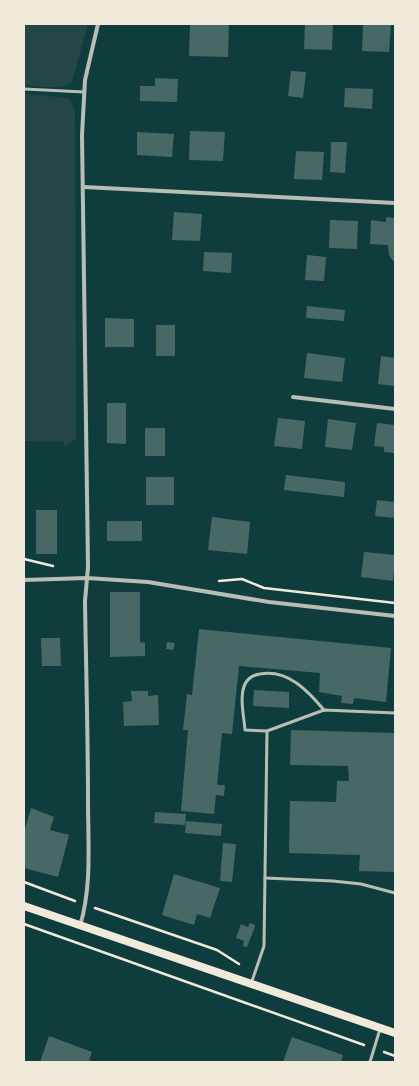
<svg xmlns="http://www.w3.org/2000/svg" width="419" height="1086" font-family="Barlow,sans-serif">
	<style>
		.green { fill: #244646 }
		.building { fill: #486865 }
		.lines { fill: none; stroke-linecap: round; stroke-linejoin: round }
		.path { stroke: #f1e9da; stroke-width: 2.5 }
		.service { stroke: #b8beb3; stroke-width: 3 }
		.minor { stroke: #b8beb3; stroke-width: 4 }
		.secondary { stroke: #f1e9da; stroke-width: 8 }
	</style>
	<rect width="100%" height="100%" fill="#0f3d3e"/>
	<g class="green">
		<path d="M24,24H88L72,82C57,91 40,86 24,85Z"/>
		<path d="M24,93L65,98L70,100L75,110L76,439L64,447V442L24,441Z"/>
	</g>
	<g class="building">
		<path d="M190,24H229L228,57L189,56Z"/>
		<path d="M305,24H333L332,50L304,49Z"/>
		<path d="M363,24H391L389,52L362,51Z"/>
		<path d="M291,71L306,72L303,98L288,96Z"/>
		<path d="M155,78L178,79L177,102L140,101V86H155Z"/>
		<path d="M345,88L373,89L372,109L344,107Z"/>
		<path d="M190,131L225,132L223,161L189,160Z"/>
		<path d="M137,132L174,134L172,157L137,155Z"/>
		<path d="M331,142H347L345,173L330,172Z"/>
		<path d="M296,151L324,152L322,180L294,179Z"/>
		<path d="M174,212L202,214L200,241L172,240Z"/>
		<path d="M386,217L395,218V261H393L389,255L388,245L370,244L371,220L386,222Z"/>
		<path d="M330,220L358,221L357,249L329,248Z"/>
		<path d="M204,252L232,253L231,273L203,271Z"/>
		<path d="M307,255L326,257L324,281L305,280Z"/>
		<path d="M307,306L345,310L344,321L306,318Z"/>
		<path d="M105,318L134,319V347H105Z"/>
		<rect x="156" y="325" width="19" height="31"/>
		<path d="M307,353L345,358L342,382L304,378Z"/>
		<path d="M381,356L395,358V386L378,384Z"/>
		<path d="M107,403H126V444L107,443Z"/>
		<path d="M278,418L305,421L302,449L274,446Z"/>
		<path d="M328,419L356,423L352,450L325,447Z"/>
		<path d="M377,423L395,425L394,453L384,452V447L374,446Z"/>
		<rect x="145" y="428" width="20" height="28"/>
		<path d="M286,475L345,482L344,497L284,490Z"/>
		<rect x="146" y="477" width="28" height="28"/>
		<path d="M377,500L395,502V518L375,516Z"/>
		<rect x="36" y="510" width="21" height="44"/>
		<path d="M212,517L250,522L247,554L208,550Z"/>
		<rect x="107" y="521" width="35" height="20"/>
		<path d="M364,552L395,555L393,581L361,577Z"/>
		<path d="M110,592H140V642L145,643V656L110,657Z"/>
		<path d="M199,629L391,648L386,702L354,698L353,704L341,703L342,696L319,692L320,673L239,666L232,734L222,733L217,785H225L224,796L216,795L214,814L181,811L188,730H183L187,694L192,695Z"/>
		<path d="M41,638H60L61,666H42Z"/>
		<path d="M167,642L175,643L173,650L166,649Z"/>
		<path d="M254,690L289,692V708L253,706Z"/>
		<path d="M131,691H148V696L158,695L159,725L124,726L123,702L132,701Z"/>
		<path d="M291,730L395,733V872L359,871L360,855L289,853L290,801L336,802L337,781H349L348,766L290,765Z"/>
		<path d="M31,808L54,817L50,830L69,835L58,877L24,868V832Z"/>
		<path d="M155,812L186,814L185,825L154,823Z"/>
		<path d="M186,821L222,824L221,836L185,833Z"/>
		<path d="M223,843L236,844L232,882L220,881Z"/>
		<path d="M174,874L220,888L210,918L197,914L194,925L162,915Z"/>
		<path d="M250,923L255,925L254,929L247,947L243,946L244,941L236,938L241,924L248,927Z"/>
		<path d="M49,1036L92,1052L89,1060L94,1062H40Z"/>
		<path d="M292,1037L343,1055L341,1062H283Z"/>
	</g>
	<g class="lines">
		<g class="path">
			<path d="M24,559L53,566"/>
			<path d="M219,581L242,579L264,588L395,603"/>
			<path d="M24,882L75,901"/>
			<path d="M95,908L217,950L239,964"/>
			<path d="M24,924L364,1045"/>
			<path d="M384,1052L395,1056"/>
		</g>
		<g class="service">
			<path d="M24,89L84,92"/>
			<path d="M267,731L245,730C244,716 239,697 245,684C248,678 253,675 260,674C288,669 308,691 324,710"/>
			<path d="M265,878L333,881L361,884L395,893"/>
			<path d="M251,984L264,946L267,731L324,710L395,713"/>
			<path d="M370,1062L380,1029"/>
		</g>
		<g class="minor">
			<path d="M84,187L395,203"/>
			<path d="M293,397L395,409"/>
			<path d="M24,580L87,578L148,582L269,602L395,616"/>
			<path d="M80,926C92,886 88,843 88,802C88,735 86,668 85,601L88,567L82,135L85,80L98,24"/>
		</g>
		<path class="secondary" d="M24,906L395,1033"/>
	</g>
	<rect width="419" height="1086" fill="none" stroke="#f1e9da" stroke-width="50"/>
</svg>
